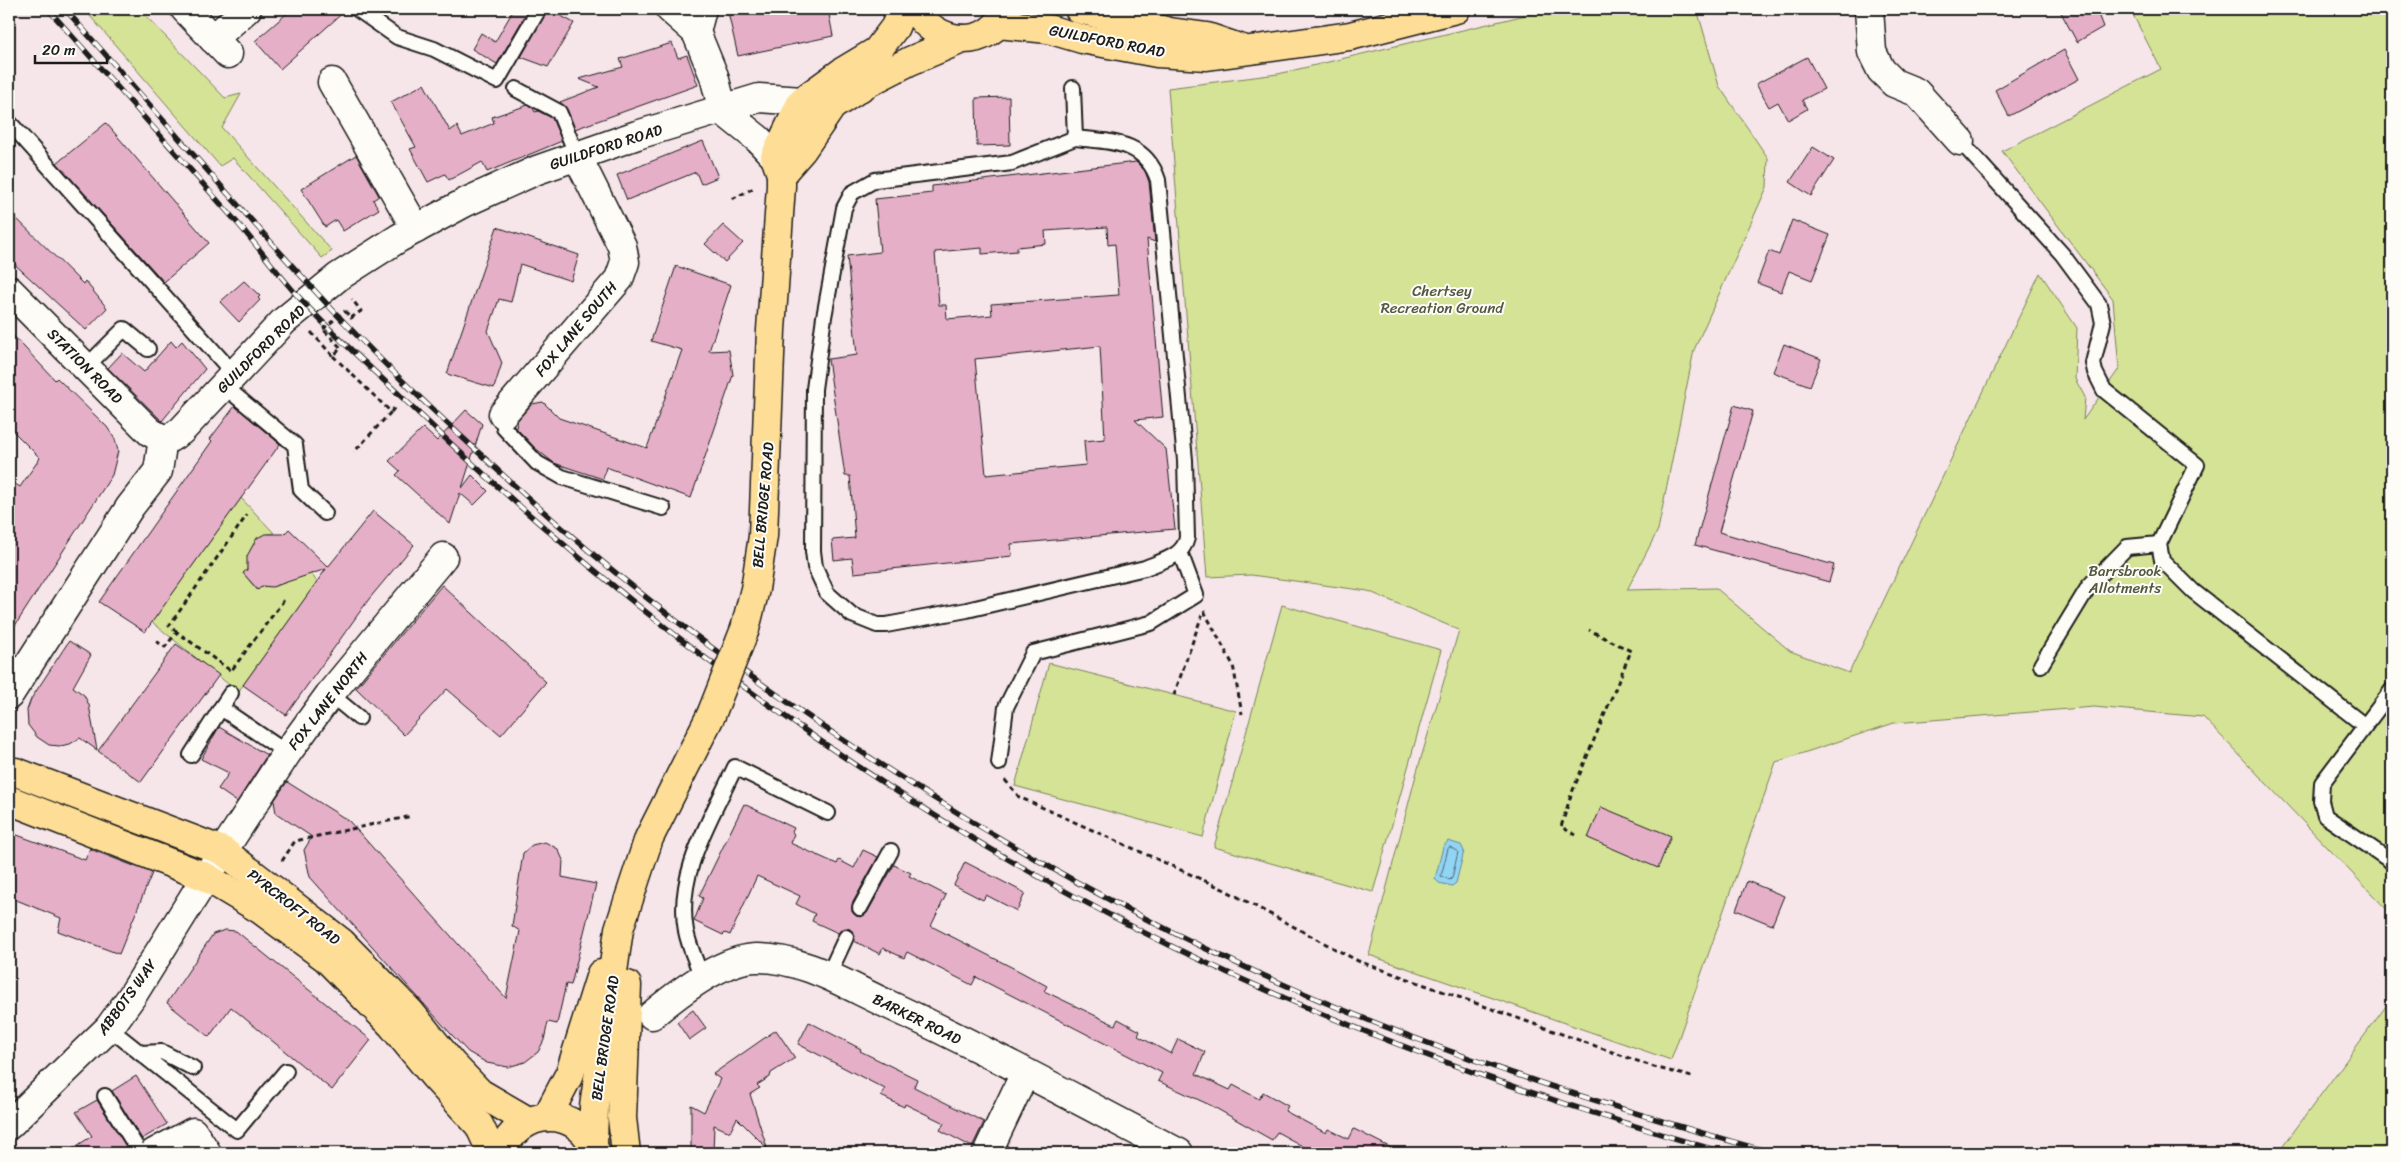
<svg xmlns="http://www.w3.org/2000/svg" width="2401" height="1162" font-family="Sriracha,sans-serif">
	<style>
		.green { fill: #d5e396; stroke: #788059 }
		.water { fill: #92d4f4; stroke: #638a9e }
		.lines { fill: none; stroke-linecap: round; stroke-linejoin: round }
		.shore { stroke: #4b6672; stroke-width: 1 }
		.building { fill: #e5afc8; stroke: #1c1c1c; fill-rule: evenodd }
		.service-casing { stroke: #1c1c1c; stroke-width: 18 }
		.minor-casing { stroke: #1c1c1c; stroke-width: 31 }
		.primary-casing { stroke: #1c1c1c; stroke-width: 31 }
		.path { stroke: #1c1c1c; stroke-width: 3; stroke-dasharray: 5 4; stroke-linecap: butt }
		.service { stroke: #fdfcf7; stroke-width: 14 }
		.minor { stroke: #fdfcf7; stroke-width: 28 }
		.primary { stroke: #fedd96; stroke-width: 28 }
		.rail-casing { stroke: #1c1c1c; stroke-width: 5.5 }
		.rail { stroke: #fdfcf7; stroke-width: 4; stroke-dasharray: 11; stroke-linecap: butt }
		.primary-bridge-casing { stroke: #1c1c1c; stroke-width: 31; stroke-linecap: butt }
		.path-bridge { stroke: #1c1c1c; stroke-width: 3; stroke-dasharray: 5 4; stroke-linecap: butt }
		.primary-bridge { stroke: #fedd96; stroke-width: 28 }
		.labels { text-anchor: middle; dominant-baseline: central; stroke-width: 4; stroke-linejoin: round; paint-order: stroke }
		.street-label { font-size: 15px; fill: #1c1c1c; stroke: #fdfcf7 }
		.park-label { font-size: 15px; fill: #545841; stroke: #fdfcf7 }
	</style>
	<rect width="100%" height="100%" fill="#f6e5e9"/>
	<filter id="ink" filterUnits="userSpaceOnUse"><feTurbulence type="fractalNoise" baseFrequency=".02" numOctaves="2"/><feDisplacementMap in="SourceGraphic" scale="10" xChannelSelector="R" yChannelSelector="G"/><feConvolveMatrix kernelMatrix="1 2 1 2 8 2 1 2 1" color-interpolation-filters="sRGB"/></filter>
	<g filter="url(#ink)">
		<g class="green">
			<path d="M84,9H139L225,98L241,94L222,128L332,251L322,258L233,158L220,166Z"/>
			<path d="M1551,9H1697L1719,86L1768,158L1767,187L1694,350L1658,530L1627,590L1716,588L1790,651L1849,673L2040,273L2077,328L2075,379L2085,397L2083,420L2119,369L2113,299L2002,151L2161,69L2130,9H2392V915L2203,717L2094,707L1894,723L1776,762L1671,1060L1369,955L1416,775L1459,630L1368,591L1251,575L1207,577L1168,88L1278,74Z"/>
			<path d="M241,498L274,533C254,535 247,551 247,570L243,573L257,590L262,586C285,589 291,578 302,561L317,582L238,692L152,622Z"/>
			<path d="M1282,605L1441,650L1373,892L1214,847Z"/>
			<path d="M1049,663L1236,711L1203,837L1015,786Z"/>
			<path d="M2392,998V1153H2278Z"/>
		</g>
		<path class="water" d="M1448,841L1461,845L1464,851L1456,883L1452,886L1439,883L1435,879L1443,847Z"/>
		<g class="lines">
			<path class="shore" d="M1450,847L1458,852L1452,878L1450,880L1441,876L1448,849Z"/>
		</g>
		<g class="building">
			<path d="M292,9H347L280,69L255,41Z"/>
			<path d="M514,9H529L497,64L472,49L481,33L495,42Z"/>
			<path d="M548,9L574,23L548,67L521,57Z"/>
			<path d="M751,9H828L833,36L738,56L728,12Z"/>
			<path d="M2059,9H2096L2103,27L2077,42Z"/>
			<path d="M672,43L678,58L687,55L698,85L575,129L567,109L560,102L599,87L579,79L623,67L620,59Z"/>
			<path d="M2064,50L2079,79L2009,116L1995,90Z"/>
			<path d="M1807,57L1824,89L1802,100L1807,109L1788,120L1778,102L1769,107L1756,84Z"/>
			<path d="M424,84L450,131L457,126L462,136L494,123L492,117L528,105L533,108L535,112L538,111L552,118L562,141L487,172L482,162L449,180L445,174L428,182L410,149L416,147L391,102Z"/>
			<path d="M1009,97L1010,145L977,146L976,98Z"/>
			<path d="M106,123L209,243L164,282L57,163Z"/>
			<path d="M703,141L718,177L701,184L696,172L627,200L617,175Z"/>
			<path d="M1813,147L1834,160L1811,196L1790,182Z"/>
			<path d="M356,155L379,196L373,200L379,209L343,231L336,220L325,227L301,189Z"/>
			<path d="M1136,162L1145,171L1149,182L1155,242L1147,239L1163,417L1135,420L1166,449L1175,529L1011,544L1012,556L854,573L852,558L834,560L832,540L855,538L850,476H845L828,359L857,355L847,256L880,252L875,199L932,193V186ZM1107,227L1108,245L1115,244L1119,295L991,304L992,315L947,319L946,305H939L935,252L982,248V254L1017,251V247L1046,244L1045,231ZM1100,346L1105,439L1084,441L1086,465L986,475L975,359Z"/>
			<path d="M9,211L83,284L85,281L107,308L86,330L9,259Z"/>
			<path d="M1792,220L1830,235L1812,280L1789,271L1781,292L1757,283L1769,251L1779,255Z"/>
			<path d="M723,225L743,243L725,262L705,244Z"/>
			<path d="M497,227L579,255L571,281L520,264L511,302L499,299L488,331L502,363L494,388L447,374Z"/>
			<path d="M676,266L731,285L709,351L729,350L733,375L691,498L606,467L603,479L554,463L535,448L517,429L516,422L532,404L543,402L559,418L647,448L682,350L651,341Z"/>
			<path d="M244,281L260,296L258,298L260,300L239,322L220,302Z"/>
			<path d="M9,331L55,380L57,378L107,427L115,439L118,451L112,475L9,635V480L20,487L40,458L9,427Z"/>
			<path d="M171,341L176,347L182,341L205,369L162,421L108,368L122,353L144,372Z"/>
			<path d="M1784,344L1821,359L1810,386L1773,372Z"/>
			<path d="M1734,405L1753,411L1719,532L1834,565L1829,582L1695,545Z"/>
			<path d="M235,406L280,444L145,632L99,602L212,441L210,439Z"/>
			<path d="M466,410L482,424L462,488L472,475L488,491L474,505L460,493L450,524L396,475L400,471L389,461L423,428L437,441Z"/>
			<path d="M373,511L414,545L369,599L286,715L243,685L326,569L272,587L262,586L258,590L243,573L247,570V556L257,538L265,534H284L289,529L328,567Z"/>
			<path d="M442,585L546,682L501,735L447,689L404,735L356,688Z"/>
			<path d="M69,641L91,655L73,687L84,695L89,705L97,750L80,738L70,744L60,746L49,745L37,737L28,725L27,710L31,699Z"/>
			<path d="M176,644L219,675L141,782L98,751Z"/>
			<path d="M219,727L267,755L237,802L218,789L229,773L201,759Z"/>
			<path d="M287,782L349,821L506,998L520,931L512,926L523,853L532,845L545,842L558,849L563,860L562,877L596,884L571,985L566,984L557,1024L548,1022L544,1040L538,1052L525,1062L508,1067L487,1063L468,1052L451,1034L310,877L304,850L312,837L276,813L274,801Z"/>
			<path d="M744,804L794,828L792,832L794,834L790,843L837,864L839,860L854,868L863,850L878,857L852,904V912L856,916L861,917L867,913L894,865L911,873L909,876L946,895L931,926L1021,972L1047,986L1044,991L1115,1025L1118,1019L1140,1031L1138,1036L1171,1054L1178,1039L1205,1052L1196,1074L1230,1090L1233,1085L1259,1099L1263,1092L1288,1106L1285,1111L1326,1133L1328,1129L1349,1139L1354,1129L1401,1153H1315L1277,1132L1272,1140L1212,1106L1158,1081L1162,1073L976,977L972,985L907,952L904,958L883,948L880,954L854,941L855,936L850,929L845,928L838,933L812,921L815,914L796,904L800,896L757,876L730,935L725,933L723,935L694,921L703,898L699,896Z"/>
			<path d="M1601,807L1671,836L1658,868L1588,838Z"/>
			<path d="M9,832L85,860L90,849L152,873L119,954L58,931L61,918L9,897Z"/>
			<path d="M965,862L1025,893L1017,911L986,895L983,900L954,885Z"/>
			<path d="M1747,881L1784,896L1772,925L1736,910Z"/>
			<path d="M225,930L236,931L371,1040L332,1090L231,1007L209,1037L167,1003L213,934Z"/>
			<path d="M693,1010L706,1028L689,1040L677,1022Z"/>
			<path d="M809,1022L861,1049L860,1051L917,1079L914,1087L984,1122L972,1147L940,1130L944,1123L905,1104L904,1107L881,1096L885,1089L798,1044Z"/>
			<path d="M776,1030L795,1058L771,1073L770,1077L757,1085L760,1088L750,1094L767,1148L737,1118L730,1132L714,1125L713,1153H691V1105L704,1112L720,1079L713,1074Z"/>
			<path d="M136,1076L167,1124L142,1139L112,1091Z"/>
			<path d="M97,1100L127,1148L119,1153H66L92,1136L76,1112Z"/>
		</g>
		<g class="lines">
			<defs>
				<g id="service">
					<path d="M357,9L397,37L434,49L497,81L539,9"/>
					<path d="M1073,88L1075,138"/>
					<path d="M516,89L559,112L577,156"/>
					<path d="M9,122L234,374"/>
					<path d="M1075,138C1110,142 1145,140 1158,180L1185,460L1187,538C1183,557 1161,561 1145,568L967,610L886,625H877L852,615L827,593L815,567L813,551L814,389L824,317L844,208L852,193L875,180L1012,163Z"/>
					<path d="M1960,141L2062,254L2099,304L2103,323L2093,363L2095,372L2104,390L2197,465L2159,544L2162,560L2193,591L2365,726"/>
					<path d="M86,367L124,329L148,349"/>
					<path d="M224,386L295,445L301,490L325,513"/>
					<path d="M503,414L504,428L537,463L562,477L663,508"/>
					<path d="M2041,665L2089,586L2127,547L2159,544"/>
					<path d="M2392,690L2322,783L2321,801L2325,816L2392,862"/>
					<path d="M330,694L359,718"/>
					<path d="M221,708L231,693"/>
					<path d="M191,755L221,708L287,753"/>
					<path d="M999,763L1006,707L1033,653L1151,623L1196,595L1180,552"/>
					<path d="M860,908L891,851"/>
					<path d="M828,976L846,937"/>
					<path d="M702,978C697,963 689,947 686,931C675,873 712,818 735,767L828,813"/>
					<path d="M109,1028L237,1130L286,1071"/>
					<path d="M140,1053L162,1052L193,1068"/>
					<path d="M105,1096L140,1153"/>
				</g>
				<g id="minor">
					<path d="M185,9L228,54"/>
					<path d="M670,9L696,32"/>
					<path d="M702,9L696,32L714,76L723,111"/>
					<path d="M1869,9L1872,52L1881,70L1894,83L1916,92L1960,141"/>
					<path d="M213,39L247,9"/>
					<path d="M332,82L416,229"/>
					<path d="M723,111L758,139L775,157"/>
					<path d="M9,290L150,432L163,439"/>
					<path d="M503,414L619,279L625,262L622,246L577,156"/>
					<path d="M163,439L170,438L181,431L284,321L338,277L399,238L466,202L537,170L637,135L759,98L802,101"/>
					<path d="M9,695L130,507L158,471L163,439"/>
					<path d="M652,1015C677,994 723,958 757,958C803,958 844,984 885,1003C985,1049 1081,1102 1179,1153"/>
					<path d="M9,1125L109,1028L132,996L206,877L287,753L330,694L443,557"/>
					<path d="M154,1153L193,1132L207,1153"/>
					<path d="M987,1153L1025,1073"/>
				</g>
				<g id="primary">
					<path d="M915,9C935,46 989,52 1007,9"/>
					<path d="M1079,9L1170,32L1207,37L1242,49"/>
					<path d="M998,24L1048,29L1082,39L1157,53L1207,56L1350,36L1456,9"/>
					<path d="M781,174L802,150L832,106L867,83L910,61L962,39"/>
					<path d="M745,629L755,589L763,536L771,330L781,186V174L775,157L802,101L842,72L877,51L895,27L902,9"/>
					<path d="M9,771L16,772L223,851L341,942L410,1012L452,1064L480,1093L528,1121"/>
					<path d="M9,800L206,877L261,910L326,958L392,1025L435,1077L479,1125L492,1153"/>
					<path d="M547,1117L570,1073L601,974"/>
					<path d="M593,1146L594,1107L619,929L649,838L711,715"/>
					<path d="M501,1153C519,1107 579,1103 596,1153"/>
					<path d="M626,1153L622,1118L627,985"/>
				</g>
			</defs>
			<use href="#service" class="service-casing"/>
			<use href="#minor" class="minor-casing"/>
			<use href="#primary" class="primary-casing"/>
			<g class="path">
				<path d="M732,199L754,188"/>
				<path d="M345,311L351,318L361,311L352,299"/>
				<path d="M311,332L333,356L341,348L323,329"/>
				<path d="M333,356L391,412L354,452"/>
				<path d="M391,412L395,407"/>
				<path d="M1204,611L1233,665L1242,714"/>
				<path d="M177,632L169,626L247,515"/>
				<path d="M156,641L165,647L177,632L231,671L284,600"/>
				<path d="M1174,695L1202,615"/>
				<path d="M9,735L15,739"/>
				<path d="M1005,780L1019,797L1223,889L1358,961L1654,1067L1692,1077"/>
				<path d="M1576,835L1561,827L1571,795L1631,651L1589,630"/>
				<path d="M282,861L295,841L412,816"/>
			</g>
			<use href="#service" class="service"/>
			<use href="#minor" class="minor"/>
			<use href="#primary" class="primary"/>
			<defs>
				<g id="rail">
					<path d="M48,9C110,79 172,148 234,219C259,247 281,279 307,306C338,339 372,369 405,400C663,650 962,861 1294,1002C1434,1062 1579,1111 1725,1153"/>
					<path d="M65,9C149,103 231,199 316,292C375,357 440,417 504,476C634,596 775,699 924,792C1078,889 1242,973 1412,1037C1530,1082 1651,1119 1773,1153"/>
				</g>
			</defs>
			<use href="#rail" class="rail-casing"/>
			<use href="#rail" class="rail"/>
			<defs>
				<path id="primary-bridge" d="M711,715L745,629"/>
			</defs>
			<use href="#primary-bridge" class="primary-bridge-casing"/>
			<path class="path-bridge" d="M323,329L345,311"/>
			<use href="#primary-bridge" class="primary-bridge"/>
		</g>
	</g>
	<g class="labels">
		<g class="street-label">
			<text transform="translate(1107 41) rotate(11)">GUILDFORD ROAD</text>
			<text transform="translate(606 147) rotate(-18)">GUILDFORD ROAD</text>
			<text transform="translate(576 329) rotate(-50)">FOX LANE SOUTH</text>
			<text transform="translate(261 349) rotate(-45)">GUILDFORD ROAD</text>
			<text transform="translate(85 366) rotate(45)">STATION ROAD</text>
			<text transform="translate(763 505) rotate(-85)">BELL BRIDGE ROAD</text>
			<text transform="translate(328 701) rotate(-52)">FOX LANE NORTH</text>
			<text transform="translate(294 907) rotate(38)">PYRCROFT ROAD</text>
			<text transform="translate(127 997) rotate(-54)">ABBOTS WAY</text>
			<text transform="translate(917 1019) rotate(26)">BARKER ROAD</text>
			<text transform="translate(605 1038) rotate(-82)">BELL BRIDGE ROAD</text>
		</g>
		<g class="park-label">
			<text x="1442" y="291">Chertsey<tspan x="1442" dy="17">Recreation Ground</tspan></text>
			<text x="2125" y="571">Barrsbrook<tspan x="2125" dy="17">Allotments</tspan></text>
		</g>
	</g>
	<rect width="2401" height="1162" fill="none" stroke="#fdfcf7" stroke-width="30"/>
	<rect x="15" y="15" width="2371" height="1132" fill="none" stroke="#1c1c1c" stroke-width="2" filter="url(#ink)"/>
	<path d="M35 55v8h72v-8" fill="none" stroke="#1c1c1c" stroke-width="2.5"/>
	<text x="42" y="55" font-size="15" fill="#1c1c1c" stroke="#fdfcf7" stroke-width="4" paint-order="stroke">20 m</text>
</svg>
